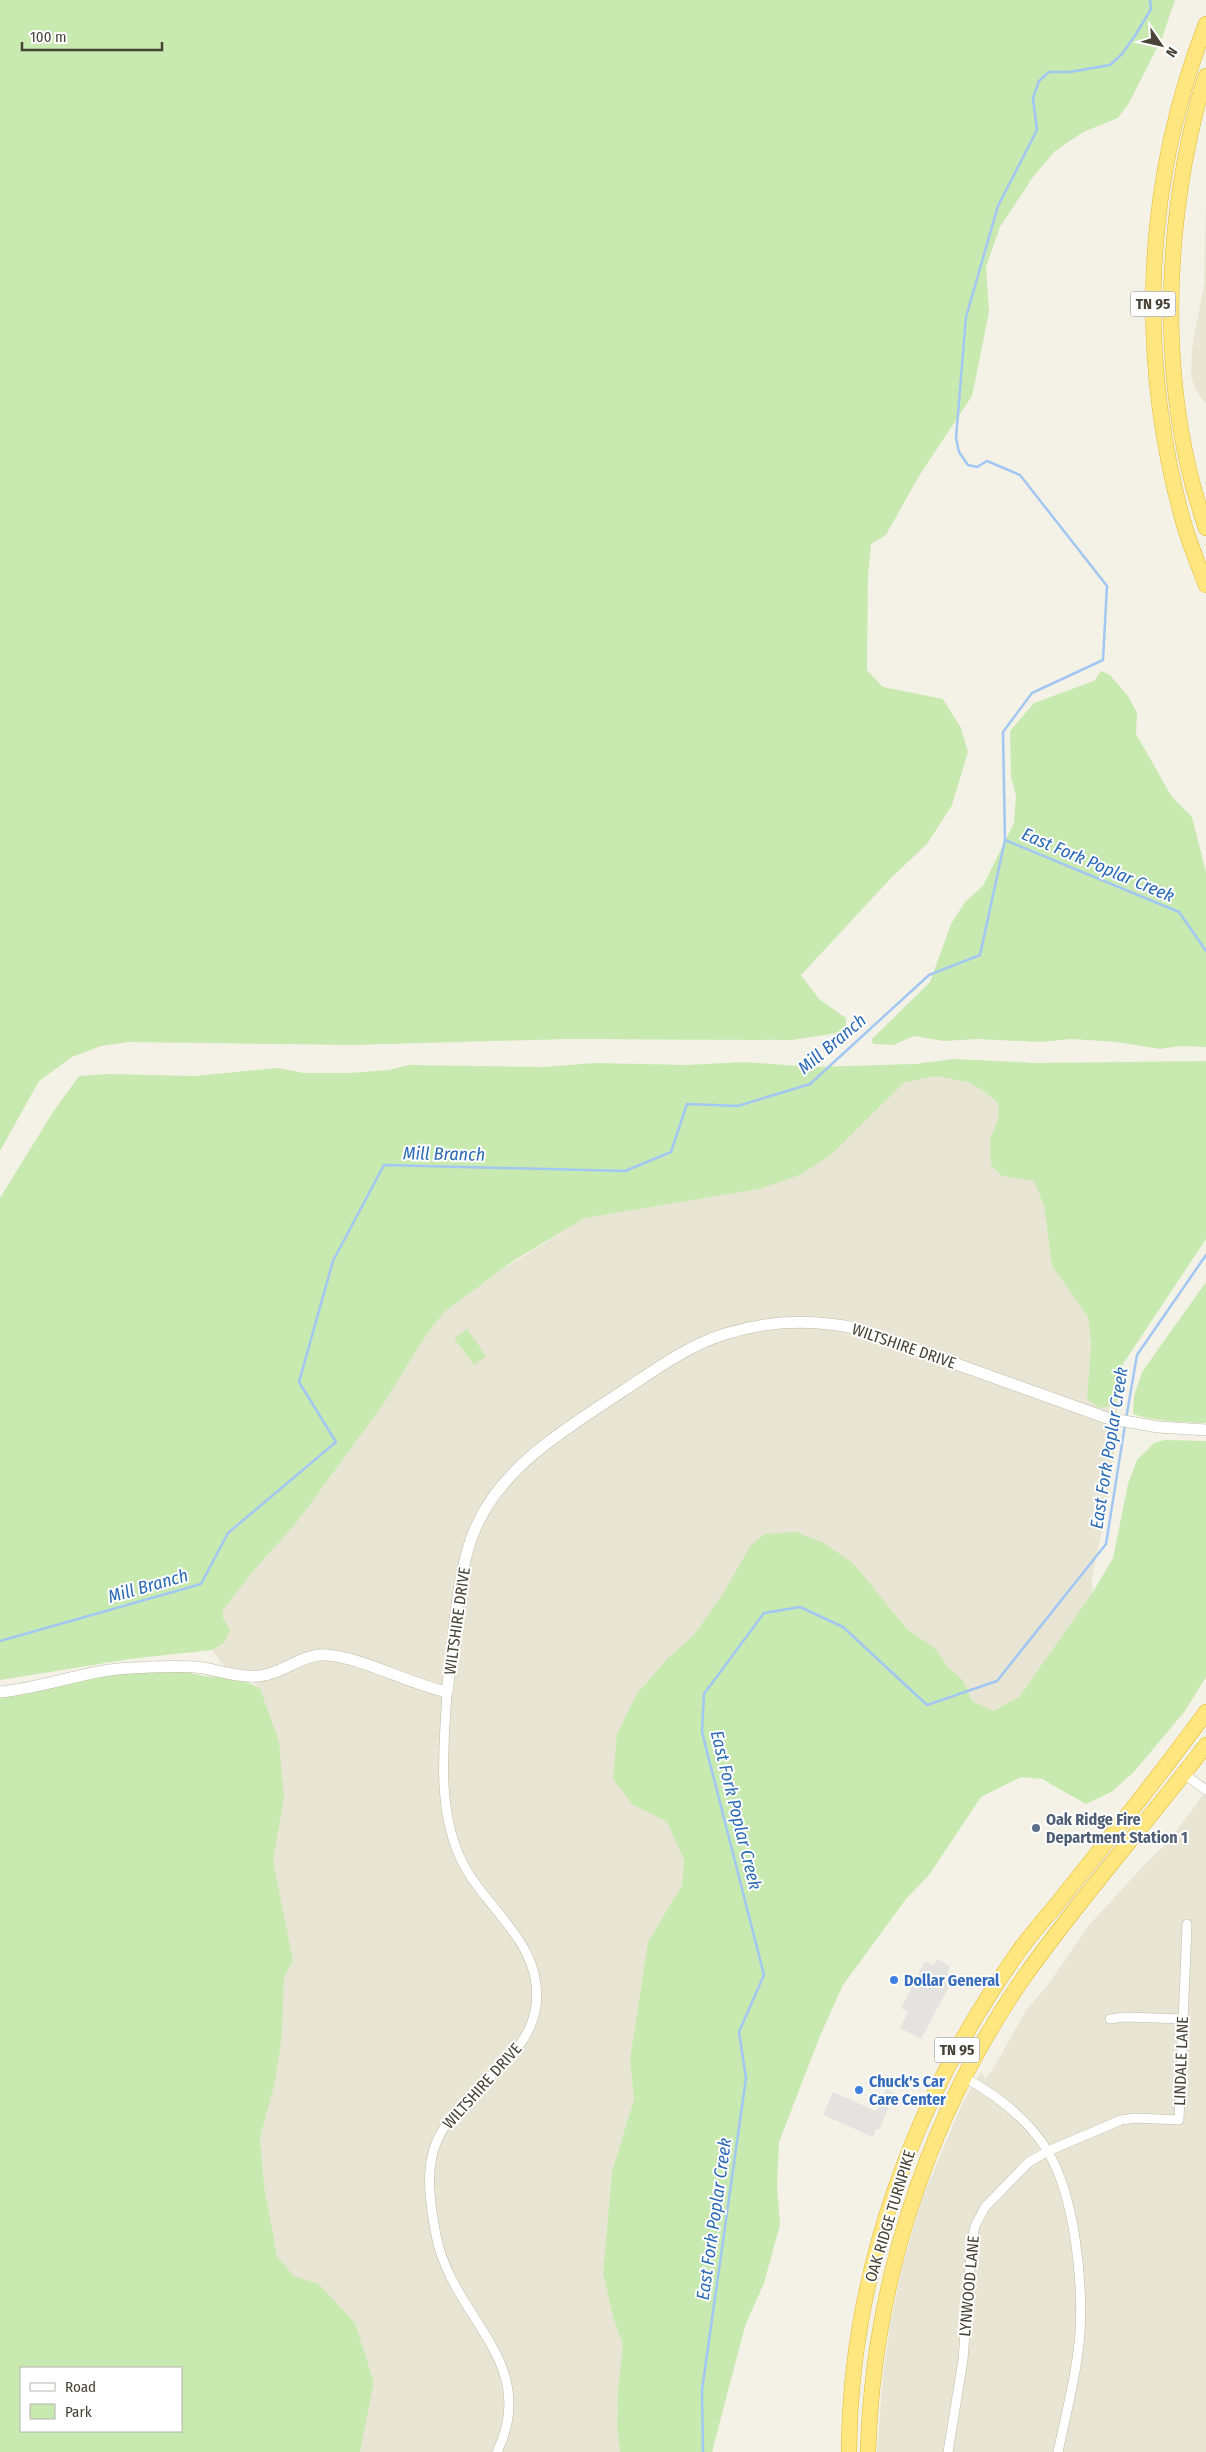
<svg xmlns="http://www.w3.org/2000/svg" width="1206" height="2452" font-family="'Fira Sans Condensed',sans-serif">
	<style>
		.residential { fill: #e8e5d5 }
		.green { fill: #c8e9af; fill-rule: evenodd }
		.parking { fill: #e5e3df }
		.lines { fill: none; stroke-linecap: round; stroke-linejoin: round }
		.stream { stroke: #a2c7f2; stroke-width: 2.5 }
		.minor-casing { stroke: #c0bba9; stroke-width: 10 }
		.tertiary-casing { stroke: #c0bba9; stroke-width: 12 }
		.trunk-casing { stroke: #e2b833; stroke-width: 16 }
		.minor { stroke: #fff; stroke-width: 9 }
		.tertiary { stroke: #fff; stroke-width: 11 }
		.trunk { stroke: #ffe67e; stroke-width: 15 }
		.service-dot { fill: #5c6f8a; stroke: #fff; stroke-width: 2 }
		.shop-dot { fill: #3f7fe0; stroke: #fff; stroke-width: 2 }
		.labels { text-anchor: middle; dominant-baseline: central; stroke-width: 4; stroke-linejoin: round; paint-order: stroke }
		.shield { fill: #fff; stroke: #7e7b72; stroke-width: 1 }
		.shield-label { font-size: 15px; font-weight: bold; fill: #474336 }
		.street-label { font-size: 16px; fill: #474336; stroke: #fff }
		.service-label { font-size: 16px; font-weight: bold; fill: #4e5e75; stroke: #fff; text-anchor: start }
		.shop-label { font-size: 16px; font-weight: bold; fill: #366cbe; stroke: #fff; text-anchor: start }
		.water-label { font-size: 18px; font-style: italic; fill: #2b6ab7; stroke: #fff }
	</style>
	<rect width="100%" height="100%" fill="#f4f2e7"/>
	<g class="residential">
		<path d="M1206,195V404L1196,391L1191,377L1192,348L1204,284Z"/>
		<path d="M936,1076L968,1082L982,1090L999,1104L998,1119L990,1140L1002,1176L1034,1180L1044,1206L1052,1266L1088,1317L1091,1344L1087,1398L1111,1407L1118,1401L1113,1475L1092,1578L1093,1592L1019,1697L993,1711L972,1701L963,1680L947,1666L935,1648L908,1630L854,1564L722,1595L693,1636L667,1659L636,1695L617,1734L633,1805L667,1822L684,1860L682,1885L648,1942L630,2059L634,2099L612,2172L603,2273L613,2317L623,2345L618,2388L617,2425L620,2452H360L374,2382L355,2323L319,2284L294,2277L277,2256L264,2185L260,2137L275,2083L282,2035L284,1978L293,1960L273,1861L284,1798L269,1714L260,1688L239,1671L223,1665L212,1650L224,1643L223,1610L256,1568L297,1522L382,1406L423,1340L443,1313L485,1280L585,1218L759,1189L831,1155L904,1083Z"/>
		<path d="M1206,1791V2452H877L883,2374L891,2319L903,2264L922,2198L963,2102L980,2074L982,2073L985,2079L993,2069L1026,2010L1047,1986L1089,1925L1147,1862L1168,1842Z"/>
	</g>
	<g class="green">
		<path d="M0,0H1175L1162,38L1129,103L1118,118L1083,132L1055,151L1033,177L1000,227L986,267L989,312L972,396L919,476L886,535L871,544L868,576L867,670L883,687L943,699L961,728L968,752L952,805L927,844L892,877L801,975L819,999L846,1018V1027L837,1033L792,1040L568,1039L353,1045L128,1042L101,1046L72,1057L39,1081L0,1151Z"/>
		<path d="M1101,671L1110,675L1128,696L1137,713L1136,734L1172,797L1192,817L1206,872V1047L1180,1046L1160,1049L1116,1042L1071,1039L1041,1042L978,1039L943,1041L914,1036L893,1045L873,1044L872,1039L930,982L951,924L965,902L983,886L1014,823L1016,796L1011,777L1010,731L1034,703L1094,681Z"/>
		<path d="M953,1059L1037,1063L1206,1061V1239L1121,1367C1122,1388 1125,1406 1100,1408L1087,1399L1091,1344L1088,1317L1052,1266L1044,1206L1034,1181L1002,1176L991,1165L990,1140L998,1119L999,1104L982,1090L968,1082L936,1076L904,1083L831,1155L800,1175L759,1189L585,1218L513,1261L443,1313L423,1340L382,1406L297,1522L256,1568L223,1610V1618L230,1630L224,1643L212,1650L130,1659L0,1680V1198L53,1112L79,1076L107,1074L195,1076L278,1068L304,1073H350L389,1070L409,1065L544,1067L594,1063L686,1065L744,1062L813,1067L915,1064Z"/>
		<path d="M1206,1282V1423C1181,1422 1157,1422 1133,1414L1134,1396L1142,1372Z"/>
		<path d="M467,1329L486,1356L474,1365L454,1338Z"/>
		<path d="M1165,1440L1206,1441V1677L1185,1711L1133,1773L1111,1792L1086,1804L1042,1779L1021,1777L981,1797L929,1875L906,1899L843,1985L820,2036L779,2142L777,2186L780,2225L764,2283L745,2326L712,2452H620L617,2425L618,2388L623,2345L613,2317L603,2273L612,2172L634,2099L630,2059L648,1942L682,1885L684,1860L667,1822L633,1805L613,1779L617,1734L636,1695L667,1659L693,1636L722,1595L751,1545L765,1534L795,1532L822,1542L854,1564L908,1630L935,1648L947,1666L963,1680L972,1701L993,1711L1019,1697L1093,1592L1113,1558L1128,1484L1137,1460L1154,1443Z"/>
		<path d="M185,1672L204,1676L240,1679L260,1688L279,1742L284,1798L273,1861L293,1960L284,1978L282,2035L275,2083L260,2137L264,2185L277,2256L294,2276L319,2284L355,2323L374,2382L360,2452H0V1693L127,1673ZM21,2368H181V2431H21Z"/>
	</g>
	<g class="parking">
		<path d="M937,1959L950,1966L947,1973L954,1977L921,2039L900,2028L908,2012L901,2008L925,1961L933,1965Z"/>
		<path d="M886,2089L895,2093L879,2130L876,2129L873,2137L823,2115L833,2092L876,2111Z"/>
	</g>
	<g class="lines">
		<g class="stream">
			<path d="M1005,840L1179,912L1206,951"/>
			<path d="M1126,1419L1137,1355L1206,1255"/>
			<path d="M0,1641L201,1584L228,1533L336,1442L299,1382L333,1261L384,1165L625,1171L671,1152L687,1104L738,1106L810,1084L929,975L980,955L1005,840L1003,732L1032,693L1103,660L1107,586L1020,475L987,461L977,467L968,465L959,452L956,438L966,317L998,206L1037,130L1033,98L1039,81L1049,72H1070L1110,65L1122,54L1136,34L1151,9L1150,0"/>
			<path d="M703,2452L702,2390L746,2078L739,2032L764,1975L702,1732L704,1694L764,1613L800,1607L843,1627L927,1705L997,1681L1106,1544L1125,1425"/>
		</g>
		<defs>
			<g id="minor">
				<path d="M447,1692C444,1746 437,1804 459,1855C482,1909 544,1940 536,2006C533,2029 517,2051 500,2067C437,2128 418,2143 436,2235C452,2319 541,2361 497,2452"/>
				<path d="M1184,1774L1206,1790"/>
				<path d="M1110,2019L1125,2017L1183,2019"/>
				<path d="M964,2077C996,2095 1029,2119 1048,2152C1075,2197 1083,2281 1080,2333C1077,2373 1066,2413 1058,2452"/>
				<path d="M948,2452L963,2360L972,2240L975,2226L985,2207L1029,2162L1048,2151L1121,2120L1135,2118L1179,2120L1187,1924"/>
			</g>
			<path id="tertiary" d="M0,1692C44,1688 86,1670 131,1668C154,1667 180,1665 203,1668C221,1671 241,1678 259,1676C283,1674 302,1653 327,1655C364,1658 409,1684 447,1692C454,1642 456,1569 477,1525C505,1463 572,1425 626,1389C656,1369 689,1345 725,1334C769,1320 814,1319 859,1329L1107,1418L1158,1427L1206,1430"/>
			<g id="trunk">
				<path d="M1206,24C1144,184 1137,355 1183,521C1189,542 1198,564 1206,585"/>
				<path d="M1206,76C1196,103 1191,132 1185,160C1163,281 1165,411 1206,528"/>
				<path d="M849,2452C850,2275 913,2102 1014,1958C1028,1937 1045,1919 1061,1899C1110,1837 1160,1776 1206,1712"/>
				<path d="M868,2452C873,2285 927,2118 1022,1980C1079,1899 1146,1824 1206,1745"/>
			</g>
		</defs>
		<use href="#minor" class="minor-casing"/>
		<use href="#tertiary" class="tertiary-casing"/>
		<use href="#trunk" class="trunk-casing"/>
		<use href="#minor" class="minor"/>
		<use href="#tertiary" class="tertiary"/>
		<use href="#trunk" class="trunk"/>
	</g>
	<circle class="service-dot" cx="1036" cy="1828" r="5"/>
	<g class="shop-dot">
		<circle cx="894" cy="1980" r="5"/>
		<circle cx="859" cy="2090" r="5"/>
	</g>
	<g class="labels">
		<g class="shield">
			<rect x="1130.5" y="291.5" width="45" height="25" rx="4"/>
			<rect x="934.5" y="2037.5" width="45" height="25" rx="4"/>
		</g>
		<g class="shield-label">
			<text x="1153" y="304">TN 95</text>
			<text x="957" y="2050">TN 95</text>
		</g>
		<g class="street-label">
			<text transform="translate(904 1346) rotate(19)">WILTSHIRE DRIVE</text>
			<text transform="translate(457 1621) rotate(-82)">WILTSHIRE DRIVE</text>
			<text transform="translate(1181 2061) rotate(-88)">LINDALE LANE</text>
			<text transform="translate(482 2086) rotate(-48)">WILTSHIRE DRIVE</text>
			<text transform="translate(890 2216) rotate(-73)">OAK RIDGE TURNPIKE</text>
			<text transform="translate(969 2286) rotate(-85)">LYNWOOD LANE</text>
		</g>
		<g class="service-label">
			<text x="1046" y="1819">Oak Ridge Fire<tspan x="1046" dy="18">Department Station 1</tspan></text>
		</g>
		<g class="shop-label">
			<text x="904" y="1980">Dollar General</text>
			<text x="869" y="2081">Chuck's Car<tspan x="869" dy="18">Care Center</tspan></text>
		</g>
		<g class="water-label">
			<text transform="translate(1098 865) rotate(23)">East Fork Poplar Creek</text>
			<text transform="translate(832 1044) rotate(-40)">Mill Branch</text>
			<text transform="translate(444 1154) rotate(1)">Mill Branch</text>
			<text transform="translate(1109 1448) rotate(-81)">East Fork Poplar Creek</text>
			<text transform="translate(148 1586) rotate(-16)">Mill Branch</text>
			<text transform="translate(736 1810) rotate(76)">East Fork Poplar Creek</text>
			<text transform="translate(714 2219) rotate(-82)">East Fork Poplar Creek</text>
		</g>
	</g>
	<rect x="20" y="2367" width="162" height="65" fill="#ffffff" stroke="#b5b4af"/>
	<rect x="30" y="2383" width="25" height="8" fill="#ffffff" stroke="#b5b4af"/>
	<text x="65" y="2392" font-size="15" fill="#474336">Road</text>
	<rect x="30" y="2404" width="25" height="15" fill="#c8e9af" stroke="#b5b4af"/>
	<text x="65" y="2417" font-size="15" fill="#474336">Park</text>
	<g transform="translate(1161 45) rotate(124)" stroke="#ffffff" stroke-width="4" paint-order="stroke">
	<path d="M0-4L9 19L0 12L-9 19Z" fill="#474336"/>
	<text y="-8" font-size="14" font-weight="bold" text-anchor="middle" fill="#474336">N</text>
	</g>
	<path d="M22 42v8h140v-8" fill="none" stroke="#474336" stroke-width="2.5"/>
	<text x="30" y="42" font-size="15" fill="#474336" stroke="#ffffff" stroke-width="4" paint-order="stroke">100 m</text>
</svg>
